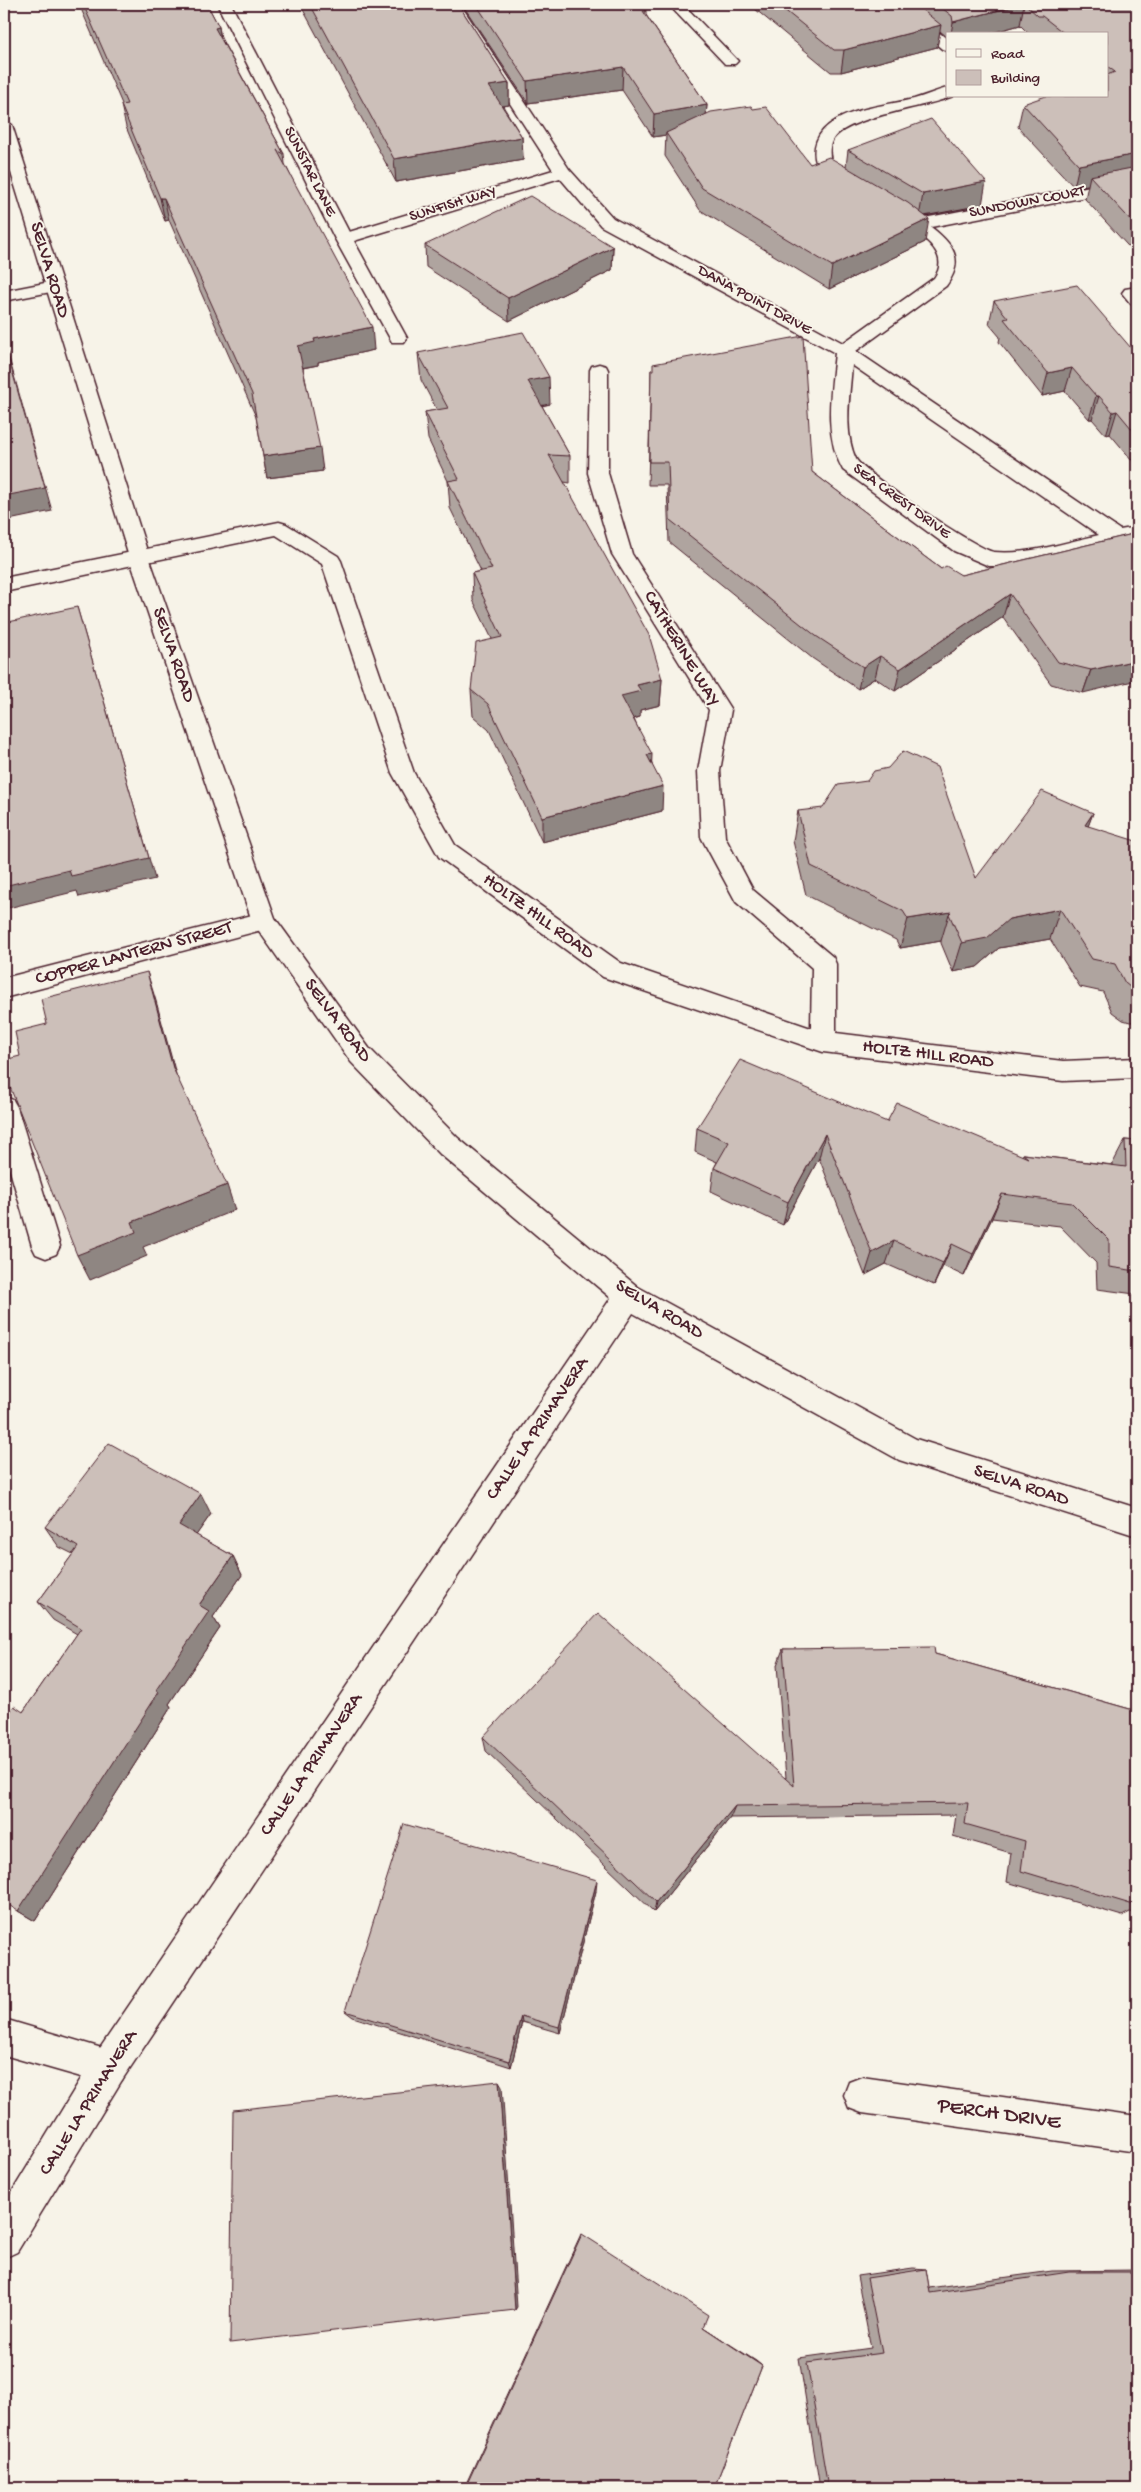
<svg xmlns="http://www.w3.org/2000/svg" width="1141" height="2492" font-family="'Gochi Hand',sans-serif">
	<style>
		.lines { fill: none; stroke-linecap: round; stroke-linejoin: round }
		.service-casing { stroke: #4a1f2b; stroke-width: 3 }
		.minor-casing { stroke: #4a1f2b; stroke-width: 3 }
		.tertiary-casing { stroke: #4a1f2b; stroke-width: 3 }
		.service { fill: #f7f3e8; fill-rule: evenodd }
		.minor { fill: #f7f3e8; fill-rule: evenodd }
		.tertiary { fill: #f7f3e8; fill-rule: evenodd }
		.wall { fill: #afa49f; stroke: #4a1f2b }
		.shaded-wall { fill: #8f8682; stroke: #4a1f2b }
		.building { fill: #ccbfb9; stroke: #4a1f2b }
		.labels { text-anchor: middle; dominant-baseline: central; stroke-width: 4; stroke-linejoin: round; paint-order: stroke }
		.far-street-label { font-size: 16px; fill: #4a1f2b; stroke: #f7f3e8 }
		.street-label { font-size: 19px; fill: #4a1f2b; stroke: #f7f3e8 }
		.near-street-label { font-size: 22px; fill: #4a1f2b; stroke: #f7f3e8 }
	</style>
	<rect width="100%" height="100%" fill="#f7f3e8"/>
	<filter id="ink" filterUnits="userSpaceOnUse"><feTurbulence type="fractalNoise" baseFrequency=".02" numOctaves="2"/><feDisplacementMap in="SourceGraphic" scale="10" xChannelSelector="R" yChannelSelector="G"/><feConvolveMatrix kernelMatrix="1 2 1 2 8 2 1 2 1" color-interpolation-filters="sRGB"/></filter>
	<g filter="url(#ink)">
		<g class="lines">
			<defs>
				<path id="service" d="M4,1096L13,1100L17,1107L60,1246L56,1254L46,1258L36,1254L32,1246L4,1150Z"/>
				<g id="minor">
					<path d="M217,4H231L349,232L553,170L446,4H460L569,169L613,218L843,343L934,278C955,250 910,228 890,217L887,213L890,209H902L919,219L1137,177V187L931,227C954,245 965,260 946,286L856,351L1120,530L1137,527V539L1018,566H989L954,551L843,470C823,435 831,392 835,353L601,226L560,178L354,241L407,338L404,342H392L335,239ZM852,365L1099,535C1066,542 1029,555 994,552C979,551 863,473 856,459C843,432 850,394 852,365Z"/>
					<path d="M668,4H683L735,58L738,61L735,64H725Z"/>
					<path d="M888,4H904L947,39V51L942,49Z"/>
					<path d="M947,88V96H953C925,108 849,116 833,139C829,145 829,154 831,161C836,173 850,174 856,184L854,188C826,194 796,151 829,125C851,108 887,105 914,99C925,96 936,91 947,88Z"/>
					<path d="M55,281L61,282L64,286L61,290L4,301V291Z"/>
					<path d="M1131,288L1137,289V305L1131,304L1122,293L1125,289Z"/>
					<path d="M599,364L606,366L608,370V473L632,554L731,710L720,771L725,837L753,890L833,957L836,964V1033L1063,1061L1137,1058V1078L1063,1081L823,1052L603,977L439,857L392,773L322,564L276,535L4,592V578L279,522L286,524L338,556L341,561L414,773L455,845L621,963L811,1028L812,968L736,902L701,837L698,771L709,710L612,554L588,473L590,370L592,366Z"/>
					<path d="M264,912L273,915L276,921L273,927L4,998V978Z"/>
					<path d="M4,2019L122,2054L127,2067L122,2080L109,2085L4,2055Z"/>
					<path d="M862,2077L1137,2116V2152L862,2113L849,2108L844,2095L849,2082Z"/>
				</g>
				<path id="tertiary" d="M4,120L12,125L149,557L275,918L369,1048L458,1138L638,1287L916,1439L1137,1508V1536L899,1460L633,1313L122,2080L17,2252L4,2258V2205L96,2054L611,1298L440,1154L351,1062L252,921L129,557L4,150Z"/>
			</defs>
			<use href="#service" class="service-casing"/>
			<use href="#minor" class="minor-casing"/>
			<use href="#tertiary" class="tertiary-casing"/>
			<use href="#service" class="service"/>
			<use href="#minor" class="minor"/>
			<use href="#tertiary" class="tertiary"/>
		</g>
		<g class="wall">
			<path d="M79,4H207L219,27L221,38L284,154L285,164L374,350L318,362V365L303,368L323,471L267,478L256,417L169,220L165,221L126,127L121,105L122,104Z"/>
			<path d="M300,4H458L509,83V105L503,106L522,137L523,160L396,182Z"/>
			<path d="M462,4H643V6L646,11V15L707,105L706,115L753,109L810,164L846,167L848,150L982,205L925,216V242L829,289L700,210L665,156L666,135L653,137L622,90L528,103Z"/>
			<path d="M749,4H1137V256L1085,199L1088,185L1074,187L1018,127L1023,104L1107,96V34H1029L1020,25L988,34H947V37L940,31L937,47L841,72H831Z"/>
			<path d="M425,245L613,247L612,270L509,321L426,267Z"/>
			<path d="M994,301L1137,355V466L1110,434L1106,435L1092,419H1089L1065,391L1042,396L999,342L1000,337L989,324Z"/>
			<path d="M418,353L550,404L542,406L570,456V483L564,482L662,679L660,705L640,710V717L634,719L652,764L662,811L542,842L489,730L473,716L471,690L492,639L473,600L472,573L481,571L450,508L448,481L428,439L425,412L437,410L421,380Z"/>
			<path d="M651,370L812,472L941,569L961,575L1137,533L1083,693L1051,684L1003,617L895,691L875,678L858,689L812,658L669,542L667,485H648Z"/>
			<path d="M798,811L976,878L1093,813L1088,826L1135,866L1137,870V1022H1130L1123,1020L1112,1012L1103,992L1080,987L1050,939L999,948L977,967L953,972L941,943V941L900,948L896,940L806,895L793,841Z"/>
			<path d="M887,1122L1022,1156L1023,1154L1113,1165V1163L1125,1140L1137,1141V1292L1135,1294L1097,1289L1096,1263L1060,1226L992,1218L964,1276L943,1266L934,1285L886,1264L865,1275L819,1158L783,1225L711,1191L714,1168L717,1162L695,1152L697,1128Z"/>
			<path d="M211,1514L196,1535L233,1556L242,1575L213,1617L220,1628L169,1704L171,1707L35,1921L18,1911L23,1712L77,1634L53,1620L38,1602L73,1554L59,1547L45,1527Z"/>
			<path d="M783,1649L935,1654L1137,1711V1913L1130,1912L1122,1916L1007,1882L1011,1853L953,1836L956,1815L730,1818L654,1912L486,1751L483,1737L786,1778L777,1665Z"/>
			<path d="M596,1891L560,2033L522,2022L511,2067L353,2017L345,2011Z"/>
			<path d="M581,2234L703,2327L762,2366L714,2488H464Z"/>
			<path d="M913,2268L926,2269L929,2288L1052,2271L1137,2270V2488H820L799,2358L871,2348L857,2276Z"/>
		</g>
		<g class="shaded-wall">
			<path d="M1024,4L1020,25L988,34H951L953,22Z"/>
			<path d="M941,25L937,47L841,72L844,50Z"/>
			<path d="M219,27L222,49L215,28Z"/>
			<path d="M623,67L622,90L528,103L527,81Z"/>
			<path d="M509,83V105L490,108L489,86Z"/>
			<path d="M707,105L705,128L666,133V135L653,137L654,114Z"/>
			<path d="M522,137L523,160L396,182L394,159Z"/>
			<path d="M1137,154V176H1090L1088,185L1074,187L1079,165Z"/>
			<path d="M986,182L982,205L919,217L923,194Z"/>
			<path d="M160,198H164L169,220L165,221Z"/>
			<path d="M929,219L925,242L829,289L832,266Z"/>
			<path d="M613,247L612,270L509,321L508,298Z"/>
			<path d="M372,327L374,350L318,362V365L301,368L298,346L314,339Z"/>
			<path d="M4,340L52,511L4,521Z"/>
			<path d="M1072,368L1065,391L1042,396L1048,373Z"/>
			<path d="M549,377L550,404L528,408V381Z"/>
			<path d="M1096,396H1099L1092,419H1089Z"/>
			<path d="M1117,411L1110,434L1106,435L1113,412Z"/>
			<path d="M320,448L323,471L267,478L263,456Z"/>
			<path d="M1010,594L1003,617L895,691L900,669Z"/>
			<path d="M77,607L155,879L79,897L77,891L4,909V886Z"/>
			<path d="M880,656L875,678L858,689L863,667Z"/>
			<path d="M1137,660V680L1083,693L1091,670Z"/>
			<path d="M662,679L660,705L640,710V717L620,722L621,696L637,685Z"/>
			<path d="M652,754L651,779L647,755Z"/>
			<path d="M663,786L662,811L542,842V817Z"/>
			<path d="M1093,813L1082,843L1085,825Z"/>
			<path d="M1060,909L1050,939L999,948L977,967L953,972L962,943L1009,919Z"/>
			<path d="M951,912L949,914L941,941L900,948L908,919Z"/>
			<path d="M147,972L156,1001L182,1096L173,1068Z"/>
			<path d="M825,1134L819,1158L783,1225L788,1202Z"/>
			<path d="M227,1185L235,1210L143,1247L147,1256L90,1280L77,1255L132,1222Z"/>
			<path d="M1002,1194L992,1218L964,1276L973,1254Z"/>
			<path d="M894,1241L886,1264L865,1275L872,1253Z"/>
			<path d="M952,1244L943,1266L934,1285L943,1263Z"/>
			<path d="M201,1494L211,1514L190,1544L179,1525Z"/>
			<path d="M233,1556L242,1575L213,1617L220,1628L169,1704L171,1707L35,1921L18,1911L199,1605Z"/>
			<path d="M735,1806L730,1818L654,1912L656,1902Z"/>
			<path d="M597,1880L596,1891L560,2033L559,2027Z"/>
			<path d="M521,2016L522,2022L511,2067L509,2061Z"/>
			<path d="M499,2081L502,2086L517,2307L515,2310Z"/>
			<path d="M698,2324L756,2361L762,2366L703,2327Z"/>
		</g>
		<g class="building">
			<path d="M83,4H207L219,27L215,28L284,154L277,150L372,327L314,339L315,342L298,346L320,448L263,456L252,394L164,198H160L121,105L127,104Z"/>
			<path d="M310,4H458L509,83L489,86L522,137L394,159Z"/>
			<path d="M476,4H642L646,11H643L707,105L654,114L623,67L527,81Z"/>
			<path d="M777,4H915L941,25L844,50H834Z"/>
			<path d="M937,4H1023L953,22L952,16Z"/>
			<path d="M1025,4H1137V154L1079,165L1023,104L1046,96H1107V75L1115,72L1107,66V34H1065L1042,16H1038Z"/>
			<path d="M751,106L753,109L766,107L810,164L829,157L908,203L929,219L832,266L702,188L666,133L711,112Z"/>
			<path d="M931,119L986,182L923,194L848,150Z"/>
			<path d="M1137,167V227L1090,176Z"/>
			<path d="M530,196L613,247L508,298L425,245Z"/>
			<path d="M1077,285L1137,355V435L1117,411L1113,412L1099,396H1096L1072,368L1048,373L1004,319L1008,318L994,301Z"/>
			<path d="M523,332L549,377L528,381L570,456L549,455L649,635L662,679L637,685L641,691L621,696L652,754L647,755L663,786L542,817L488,704L471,690L476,643L502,637L472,573L492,569L448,481L459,479L425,412L448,408L418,353Z"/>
			<path d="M803,336L812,472L941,569L946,566L961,575L1137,533V660L1091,670L1058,662L1010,594L900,669L880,656L863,667L816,636L670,520L668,462H649L651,370H653V364Z"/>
			<path d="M4,342L45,488L4,496Z"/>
			<path d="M77,607L149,858L71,876L69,870L4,886V623Z"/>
			<path d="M903,751L937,767L976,878L1042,791L1093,813L1085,825L1136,841L1135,866L1137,870V992H1136L1125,983L1115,964L1092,959L1060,909L1009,919L987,938L962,943L949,914L951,912L908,919L903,911L811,866L798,811L823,808L838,785L867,781L874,771L888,768Z"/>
			<path d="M147,972L173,1068L227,1185L132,1222L136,1232L77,1255L4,1072V1060L20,1056L15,1032L47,1024L41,999Z"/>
			<path d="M740,1060L887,1122L897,1103L1028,1158L1023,1154L1126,1167L1125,1140L1137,1141V1271L1109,1267V1240L1072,1203L1002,1194L973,1254L952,1244L943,1263L894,1241L872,1253L825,1134L788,1202L714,1168L729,1142L697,1128Z"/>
			<path d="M109,1443L201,1494L179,1525L233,1556L199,1605L209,1611L156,1690L159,1692L18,1911L4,1902V1721L14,1706L23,1712L81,1628L38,1602L78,1547L45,1527Z"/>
			<path d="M598,1613L794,1786L783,1649L934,1647L935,1654L1137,1711V1906L1021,1871L1025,1841L965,1824L968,1803L735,1806L656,1902L483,1737Z"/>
			<path d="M404,1824L597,1880L559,2027L521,2016L509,2061L345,2011Z"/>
			<path d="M499,2081L515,2310L230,2343L233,2110Z"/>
			<path d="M582,2234L708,2315L703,2327L762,2366L714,2488H465Z"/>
			<path d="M926,2269L930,2293L1069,2272H1137V2488H828L807,2363L882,2353L867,2278Z"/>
		</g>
	</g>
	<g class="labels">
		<g class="far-street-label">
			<text transform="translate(309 172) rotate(63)">SUNSTAR LANE</text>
			<text transform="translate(1027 203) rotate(-11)">SUNDOWN COURT</text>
			<text transform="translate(453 205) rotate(-17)">SUNFISH WAY</text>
			<text transform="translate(754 301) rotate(29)">DANA POINT DRIVE</text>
			<text transform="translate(901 502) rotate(36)">SEA CREST DRIVE</text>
		</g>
		<g class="street-label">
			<text transform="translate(49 270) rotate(73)">SELVA ROAD</text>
			<text transform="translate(681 649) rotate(59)">CATHERINE WAY</text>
			<text transform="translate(173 655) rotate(71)">SELVA ROAD</text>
			<text transform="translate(538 917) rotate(36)">HOLTZ HILL ROAD</text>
			<text transform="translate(134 954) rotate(-15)">COPPER LANTERN STREET</text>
			<text transform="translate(337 1021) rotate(53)">SELVA ROAD</text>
			<text transform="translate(928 1055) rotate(7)">HOLTZ HILL ROAD</text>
			<text transform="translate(659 1310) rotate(31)">SELVA ROAD</text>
			<text transform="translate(538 1429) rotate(-56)">CALLE LA PRIMAVERA</text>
			<text transform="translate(1021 1486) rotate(18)">SELVA ROAD</text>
			<text transform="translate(312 1765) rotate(-56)">CALLE LA PRIMAVERA</text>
			<text transform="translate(89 2103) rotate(-58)">CALLE LA PRIMAVERA</text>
		</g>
		<g class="near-street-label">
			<text transform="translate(999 2115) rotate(8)">PERCH DRIVE</text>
		</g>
	</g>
	<rect width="1141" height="2492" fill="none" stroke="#f7f3e8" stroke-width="20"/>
	<rect x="10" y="10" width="1121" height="2472" fill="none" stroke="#4a1f2b" stroke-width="2" filter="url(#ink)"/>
	<rect x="946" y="32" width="162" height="65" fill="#f7f3e8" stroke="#b29e9c"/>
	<rect x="956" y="49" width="25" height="8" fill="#f7f3e8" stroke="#b29e9c"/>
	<text x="991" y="58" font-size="15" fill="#4a1f2b">Road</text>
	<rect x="956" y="70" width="25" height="15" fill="#ccbfb9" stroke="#b29e9c"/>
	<text x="991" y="82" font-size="15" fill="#4a1f2b">Building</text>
</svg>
